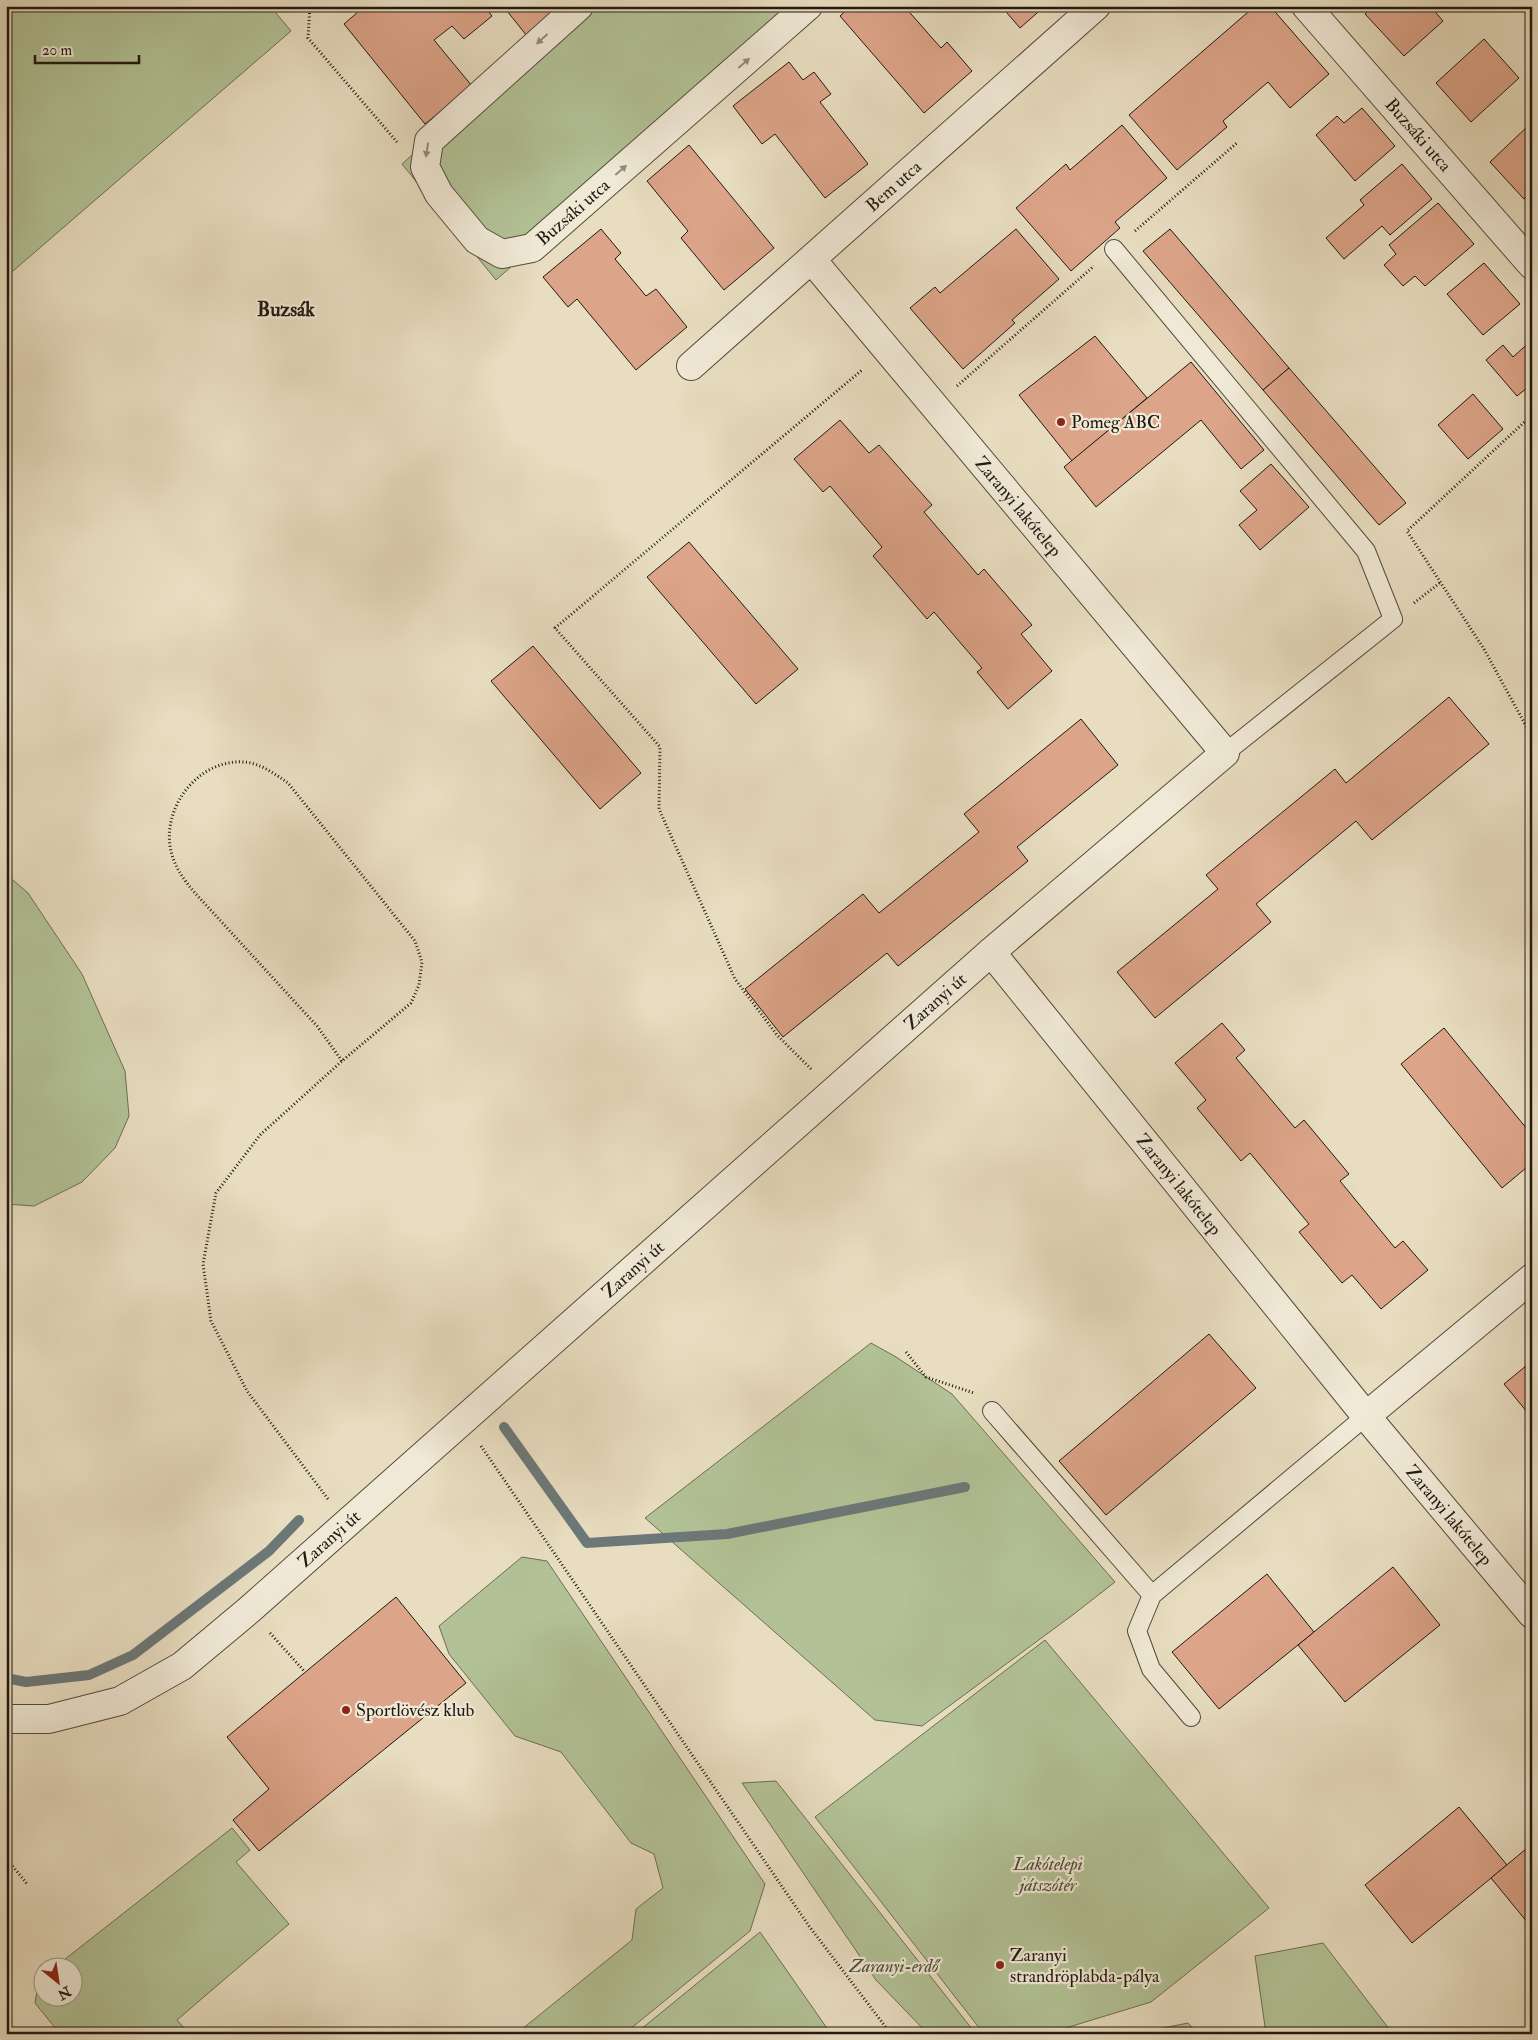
<svg xmlns="http://www.w3.org/2000/svg" width="1538" height="2040" font-family="'IM FELL Double Pica',serif">
	<style>
		.green { fill: #b2c296; stroke: #6a6e53 }
		.lines { fill: none; stroke-linecap: round; stroke-linejoin: round }
		.stream { stroke: #6c7878; stroke-width: 10 }
		.building { fill: #dca489; stroke: #211910 }
		.lane-casing { stroke: #534a3c; stroke-width: 20 }
		.street-casing { stroke: #534a3c; stroke-width: 30 }
		.path { stroke: #211910; stroke-width: 3; stroke-dasharray: 1 2.5; stroke-linecap: butt }
		.lane { stroke: #f0e9d6; stroke-width: 18 }
		.street { stroke: #f0e9d6; stroke-width: 28 }
		.oneway { fill: #938b7d }
		.poi-dot { fill: #8f2418; stroke: #f0e9d6; stroke-width: 2 }
		.labels { text-anchor: middle; dominant-baseline: central; stroke-width: 4.5; stroke-linejoin: round; paint-order: stroke }
		.street-label { font-size: 18px; fill: #211910; stroke: #f0e9d6 }
		.poi-label { font-size: 18px; fill: #211910; stroke: #f0e9d6; text-anchor: start }
		.park-label { font-size: 18px; font-style: italic; fill: #4c4c38; stroke: #f0e9d6 }
		.quarter-label { font-size: 20px; font-weight: bold; fill: #211910; stroke: #f0e9d6 }
	</style>
	<rect width="100%" height="100%" fill="#e8ddc0"/>
	<filter id="stains"><feTurbulence type="fractalNoise" baseFrequency=".004" numOctaves="4"/><feColorMatrix values="0 0 0 0 .2 0 0 0 0 .09 0 0 0 0 .02 0 0 0 .5 -.17"/></filter>
	<radialGradient id="worn" r=".72"><stop offset=".6" stop-color="#630" stop-opacity="0"/><stop offset="1" stop-color="#630" stop-opacity=".3"/></radialGradient>
	<g class="green">
		<path d="M6,6H270L291,31L13,271L6,262Z"/>
		<path d="M578,6H808L496,280L402,164Z"/>
		<path d="M6,874L28,893L82,974L125,1071L129,1116L115,1148L82,1182L34,1206L6,1204Z"/>
		<path d="M871,1343L896,1357L952,1394L1115,1582L1074,1614L922,1726L875,1720L645,1518Z"/>
		<path d="M522,1557L547,1561L765,1884L750,1931L624,2034H516L632,1940L636,1909L663,1888L654,1854L631,1843L561,1752L515,1736L449,1654L439,1626Z"/>
		<path d="M1045,1640L1269,1908L1151,2002L1046,2034H984L815,1817Z"/>
		<path d="M776,1781L976,2034H928L876,1980L742,1783Z"/>
		<path d="M232,1828L250,1850L236,1862L289,1924L177,2020L189,2034H60L35,2003L39,1980L42,1978V1998H72V1968L55,1967Z"/>
		<path d="M760,1932L831,2034H635Z"/>
		<path d="M1323,1943L1393,2034H1266L1255,1956Z"/>
		<path d="M1188,2023L1199,2034H1133Z"/>
	</g>
	<g class="lines">
		<g class="stream">
			<path d="M504,1427L587,1543L727,1534L965,1487"/>
			<path d="M6,1678L26,1682L89,1675L133,1655L269,1551L299,1520"/>
		</g>
	</g>
	<g class="building">
		<path d="M365,6H484L492,16L464,39L452,26L434,40L472,86L425,124L344,24Z"/>
		<path d="M503,6H565L527,36Z"/>
		<path d="M851,6H904L941,48L947,42L972,71L924,113L840,16Z"/>
		<path d="M1001,6H1045L1020,28Z"/>
		<path d="M1255,6H1270L1329,74L1290,108L1268,82L1223,121L1227,127L1177,170L1129,115Z"/>
		<path d="M1374,6H1430L1443,21L1404,56L1365,14Z"/>
		<path d="M1484,39L1519,78L1471,122L1436,83Z"/>
		<path d="M789,62L803,80L814,72L831,94L820,102L868,164L825,198L775,134L762,144L733,106Z"/>
		<path d="M1362,108L1395,146L1355,181L1316,135L1337,116L1344,123Z"/>
		<path d="M1122,125L1167,178L1115,222L1120,228L1071,271L1016,208L1066,164L1070,170Z"/>
		<path d="M1529,125L1532,128V192L1524,199L1490,162Z"/>
		<path d="M689,145L774,248L724,290L681,238L688,231L647,181Z"/>
		<path d="M1402,164L1432,199L1390,235L1382,226L1344,259L1326,238L1364,205L1360,200Z"/>
		<path d="M1438,203L1474,244L1425,286L1415,276L1403,286L1384,265L1396,254L1389,245Z"/>
		<path d="M601,229L621,253L615,259L646,296L656,289L687,327L636,370L577,299L568,307L543,277Z"/>
		<path d="M1016,229L1059,279L1012,320L1015,323L963,369L910,308L935,287L940,293Z"/>
		<path d="M1170,229L1289,368L1263,390L1143,251Z"/>
		<path d="M1484,263L1520,304L1483,335L1447,294Z"/>
		<path d="M1095,336L1147,398L1072,461L1019,395Z"/>
		<path d="M1532,340V393L1527,388L1517,396L1486,360L1503,345L1513,357Z"/>
		<path d="M1191,362L1264,450L1241,469L1201,420L1096,507L1064,467Z"/>
		<path d="M1289,368L1406,503L1379,525L1263,390Z"/>
		<path d="M1473,394L1503,429L1468,459L1438,425Z"/>
		<path d="M840,420L869,453L879,445L932,505L924,512L978,575L984,569L1032,625L1021,634L1052,671L1008,709L977,672L982,668L934,612L927,619L873,556L882,547L830,486L823,492L794,459Z"/>
		<path d="M1271,464L1309,507L1260,550L1239,525L1257,510L1240,491Z"/>
		<path d="M689,542L798,669L756,704L647,577Z"/>
		<path d="M533,646L641,773L600,809L491,681Z"/>
		<path d="M1449,697L1489,744L1372,840L1356,821L1256,904L1271,922L1155,1018L1117,972L1218,889L1206,875L1335,769L1346,783Z"/>
		<path d="M1081,719L1118,765L1017,847L1028,861L898,966L887,953L783,1037L745,989L863,894L879,913L979,832L964,814Z"/>
		<path d="M1222,1023L1245,1050L1236,1058L1295,1128L1304,1120L1349,1174L1340,1181L1395,1248L1403,1241L1428,1270L1381,1309L1352,1275L1342,1283L1299,1232L1309,1224L1250,1153L1241,1161L1197,1108L1206,1100L1175,1063Z"/>
		<path d="M1444,1028L1532,1135V1163L1502,1188L1401,1064Z"/>
		<path d="M1209,1334L1256,1388L1106,1515L1059,1461Z"/>
		<path d="M1532,1361V1418L1504,1384Z"/>
		<path d="M1393,1567L1440,1625L1345,1702L1298,1645Z"/>
		<path d="M1267,1574L1314,1632L1219,1709L1172,1652Z"/>
		<path d="M396,1597L466,1683L259,1851L233,1820L269,1789L227,1737Z"/>
		<path d="M1459,1807L1507,1865L1412,1943L1365,1885Z"/>
		<path d="M1532,1844V1928L1491,1878Z"/>
	</g>
	<g class="lines">
		<defs>
			<g id="lane">
				<path d="M1114,249L1366,551L1393,619L1225,753"/>
				<path d="M992,1411L1152,1595"/>
				<path d="M1191,1717L1151,1669L1137,1631L1152,1595L1366,1416"/>
			</g>
			<g id="street">
				<path id="s1" d="M579,6L429,141L425,167L439,194L477,240L502,254L532,248L808,6"/>
				<path id="s2" d="M1306,6L1532,265"/>
				<path id="s3" d="M691,366L1096,6"/>
				<path id="s4" d="M991,952L1366,1416L1532,1614"/>
				<path d="M1366,1416L1532,1278"/>
				<path id="s5" d="M6,1719H49L120,1701L182,1666L249,1610L991,952L1225,753L812,260"/>
			</g>
		</defs>
		<use href="#lane" class="lane-casing"/>
		<use href="#street" class="street-casing"/>
		<g class="path">
			<path d="M310,6L308,38L397,142"/>
			<path d="M1135,231L1238,142"/>
			<path d="M957,386L1094,266"/>
			<path d="M1532,415L1407,531L1484,649L1532,737"/>
			<path d="M1414,603L1441,582"/>
			<path d="M811,1069L777,1035L735,979L659,809L660,747L555,628L862,370"/>
			<path d="M906,1352L926,1377L974,1393"/>
			<path d="M481,1446L809,1926L891,2034"/>
			<path d="M328,1499L247,1391L211,1321L203,1264L216,1193L260,1135L342,1061L411,1003L419,985L422,962L415,941L288,783C275,774 260,763 244,762C200,759 164,804 170,846C173,865 183,879 195,893L317,1026L342,1061"/>
			<path d="M270,1633L305,1672"/>
			<path d="M6,1858L28,1885"/>
		</g>
		<use href="#lane" class="lane"/>
		<use href="#street" class="street"/>
	</g>
	<defs><path id="oneway-solid" d="M-6-.8H1V-3.2L6.5 0L1 3.2V.8H-6Z" transform="scale(1.25)"/></defs>
	<g class="oneway">
		<use href="#oneway-solid" transform="translate(542 39) rotate(138)"/>
		<use href="#oneway-solid" transform="translate(744 63) rotate(-41)"/>
		<use href="#oneway-solid" transform="translate(427 150) rotate(99)"/>
		<use href="#oneway-solid" transform="translate(621 170) rotate(-41)"/>
	</g>
	<g class="poi-dot">
		<circle cx="1061" cy="422" r="5"/>
		<circle cx="346" cy="1710" r="5"/>
		<circle cx="1000" cy="1965" r="5"/>
	</g>
	<g class="labels">
		<g class="street-label">
			<text stroke="none"><textPath href="#s2" startOffset="171">Buzsáki utca</textPath></text>
			<text stroke="none"><textPath href="#s3" startOffset="271">Bem utca</textPath></text>
			<text stroke="none"><textPath href="#s1" startOffset="432">Buzsáki utca</textPath></text>
			<text transform="translate(1018 507) rotate(50)">Zaranyi lakótelep</text>
			<text stroke="none"><textPath href="#s5" startOffset="1192">Zaranyi út</textPath></text>
			<text stroke="none"><textPath href="#s4" startOffset="299">Zaranyi lakótelep</textPath></text>
			<text stroke="none"><textPath href="#s5" startOffset="788">Zaranyi út</textPath></text>
			<text stroke="none"><textPath href="#s4" startOffset="726">Zaranyi lakótelep</textPath></text>
			<text stroke="none"><textPath href="#s5" startOffset="382">Zaranyi út</textPath></text>
		</g>
		<g class="poi-label">
			<text x="1071" y="422">Pomeg ABC</text>
			<text x="356" y="1710">Sportlövész klub</text>
			<text x="1010" y="1955">Zaranyi<tspan x="1010" dy="21">strandröplabda-pálya</tspan></text>
		</g>
		<g class="park-label">
			<text x="1048" y="1864">Lakótelepi<tspan x="1048" dy="21">játszótér</tspan></text>
			<text x="894" y="1966">Zaranyi-erdő</text>
		</g>
		<g class="quarter-label">
			<text x="286" y="309">Buzsák</text>
		</g>
	</g>
	<rect width="1538" height="2040" fill="none" stroke="#e8ddc0" stroke-width="25"/>
	<rect x="8" y="8" width="1523" height="2025" fill="none" stroke="#211910" stroke-width="2.5"/>
	<rect x="12" y="12" width="1513" height="2015" fill="none" stroke="#211910"/>
	<g transform="translate(58 1982) rotate(150)"><circle r="24" fill="#f0e9d6" stroke="#9d9687"/>
	<path d="M0-4L9 19L0 12L-9 19Z" fill="#8f2418"/>
	<text y="-8" font-size="14" font-weight="bold" text-anchor="middle" fill="#211910">N</text>
	</g>
	<path d="M35 55v8h104v-8" fill="none" stroke="#211910" stroke-width="2.5"/>
	<text x="42" y="55" font-size="15" fill="#211910" stroke="#f0e9d6" stroke-width="4" paint-order="stroke">20 m</text>
	<rect width="100%" height="100%" filter="url(#stains)"/>
	<rect width="100%" height="100%" fill="url(#worn)"/>
</svg>
